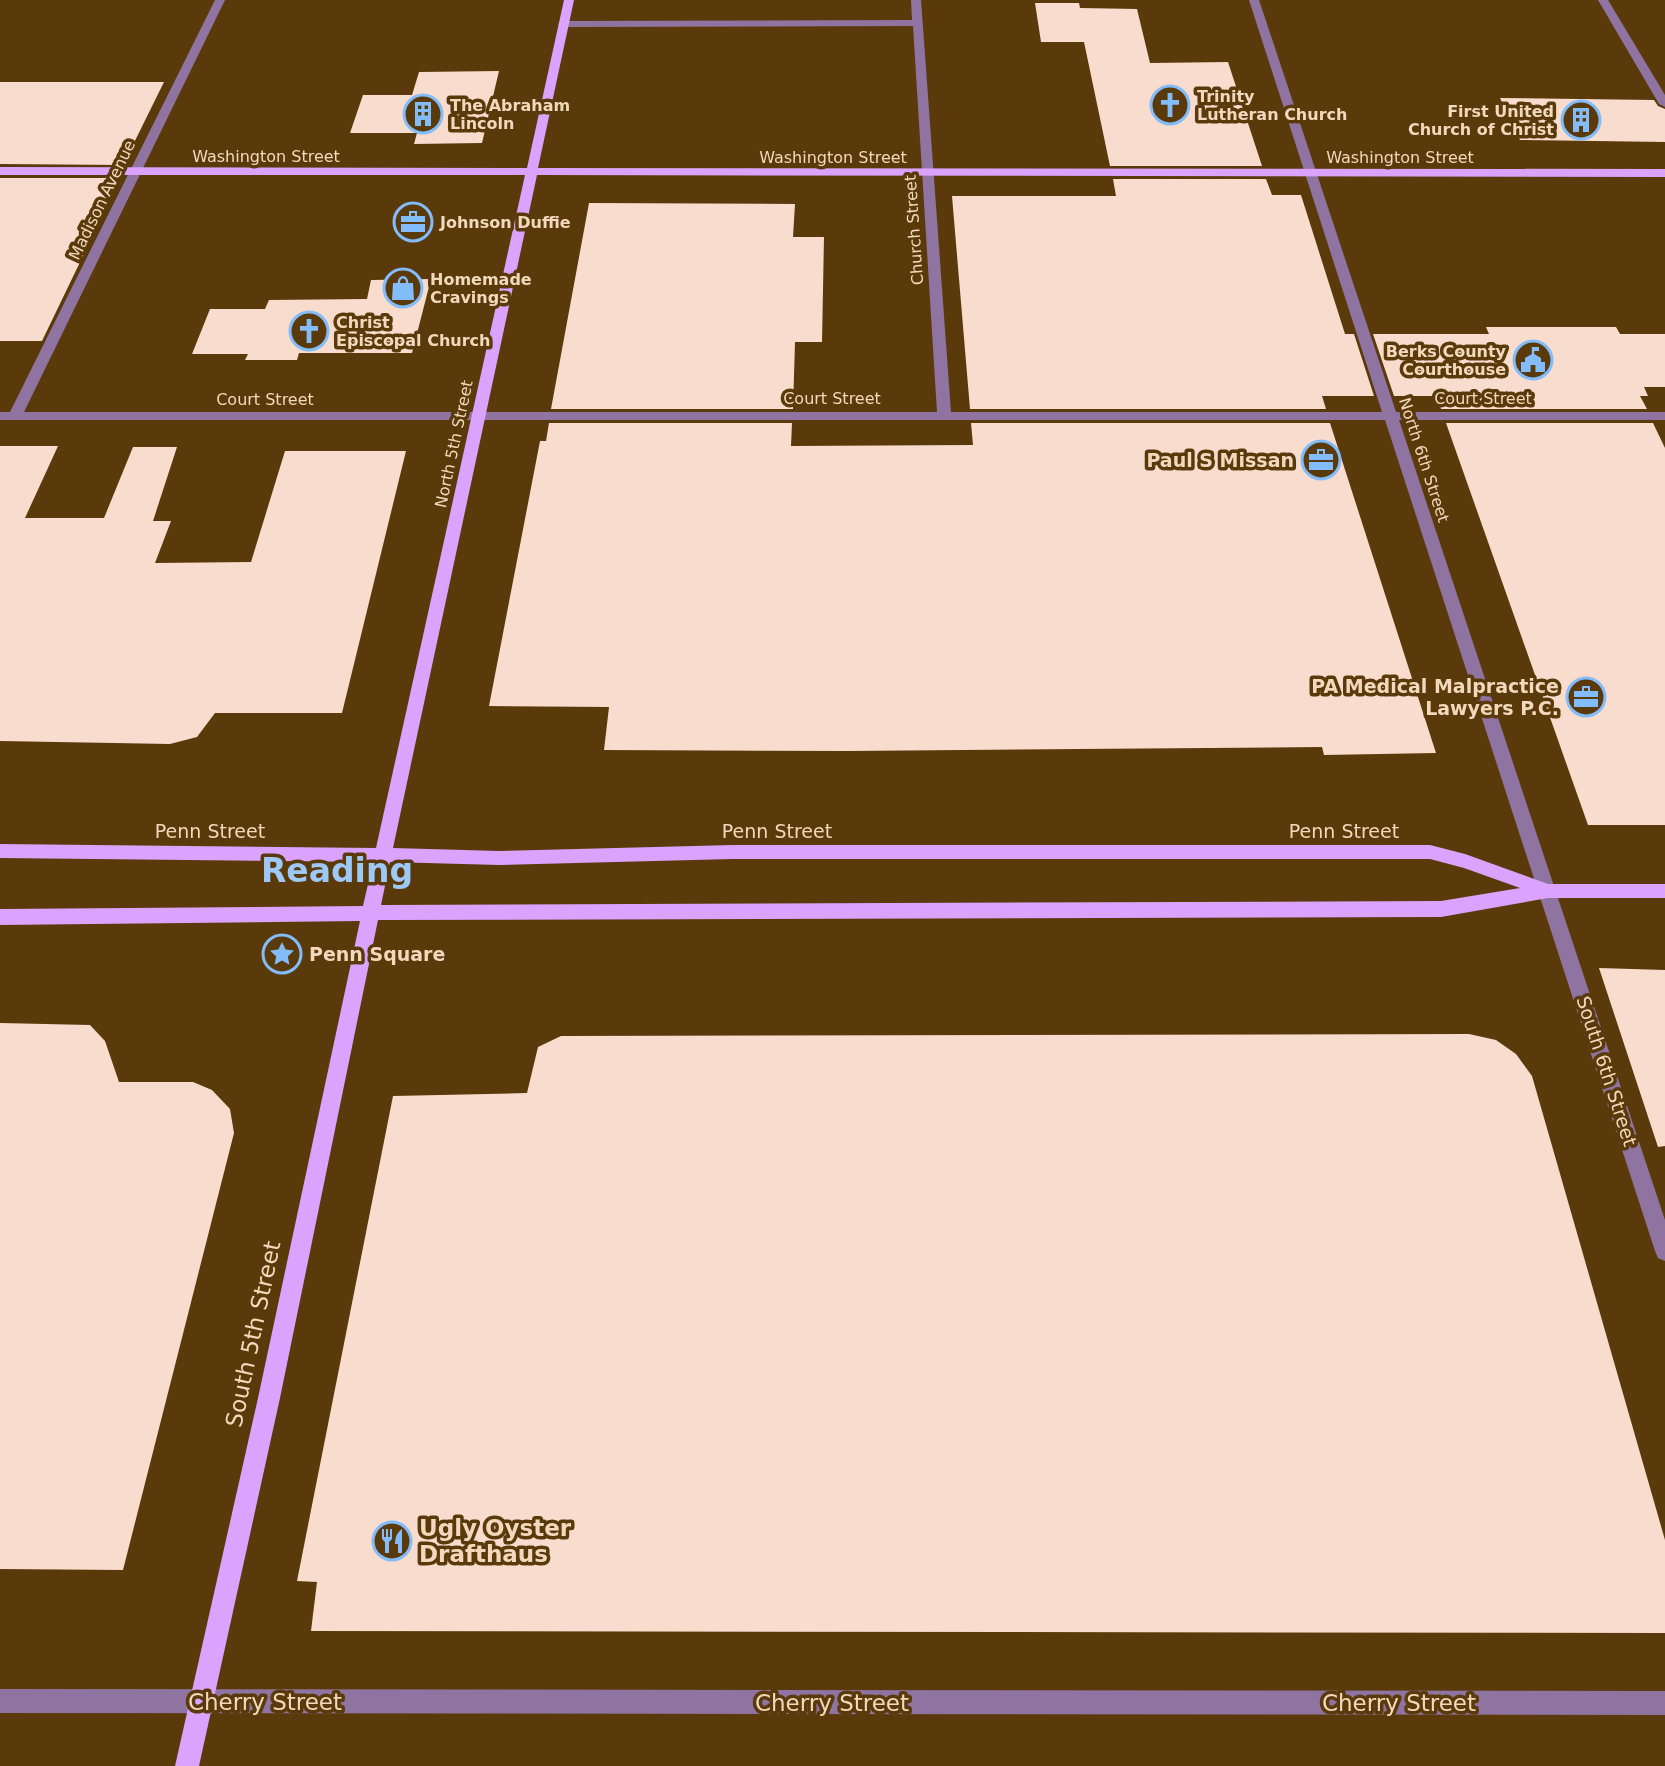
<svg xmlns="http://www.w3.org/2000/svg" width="1665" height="1766" font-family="'DejaVu Sans',sans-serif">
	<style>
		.building { fill: #f8dccd }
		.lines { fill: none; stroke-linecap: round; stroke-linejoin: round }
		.minor { fill: #8f74a1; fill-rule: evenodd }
		.major { fill: #dba3fe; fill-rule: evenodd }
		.labels { text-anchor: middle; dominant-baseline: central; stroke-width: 7; stroke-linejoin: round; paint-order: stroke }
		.far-poi-label { font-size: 16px; font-weight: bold; fill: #f2d9bd; stroke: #5a3a0a; text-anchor: start }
		.far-street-label { font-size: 16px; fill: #f2d9bd; stroke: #5a3a0a }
		.poi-label { font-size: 19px; font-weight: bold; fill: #f2d9bd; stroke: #5a3a0a; text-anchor: end }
		.street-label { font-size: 19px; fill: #f2d9bd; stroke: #5a3a0a }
		.near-street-label { font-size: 23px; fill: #f2d9bd; stroke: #5a3a0a }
		.near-poi-label { font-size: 23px; font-weight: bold; fill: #f2d9bd; stroke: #5a3a0a; text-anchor: start }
		.town-label { font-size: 33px; font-weight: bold; fill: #9ec8f6; stroke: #5a3a0a }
	</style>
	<rect width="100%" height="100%" fill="#5a3a0a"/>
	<g class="building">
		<path d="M1035,3H1079L1080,8L1137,9L1150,63L1228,62L1262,166H1110L1084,42H1041Z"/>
		<path d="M499,71L482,143L414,144L417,133H350L363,95H412L419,72Z"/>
		<path d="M0,82H164L123,165L0,164Z"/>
		<path d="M1500,98L1654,100L1658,106L1665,109V142L1520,140Z"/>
		<path d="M0,178H116L104,202H109L42,341H0Z"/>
		<path d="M1113,179H1266L1272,195H1301L1345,334H1354L1374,396H1322L1326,409H970L952,196H1116Z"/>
		<path d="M589,203L795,204L793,237H824L822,342H795L793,409H551Z"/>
		<path d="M431,279L412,353H299L297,360H245L248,354H192L210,309H265L269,300L367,299L371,280Z"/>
		<path d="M1486,327H1616L1620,334H1665V387H1644L1648,396H1640L1647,409H1441L1437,396H1394L1373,334H1489Z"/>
		<path d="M549,423H792L791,446L973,445L971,423H1330L1436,753L1324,755L1322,747L848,751L604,750L609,707L489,706L540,441H546Z"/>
		<path d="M1446,423H1653L1665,448V825H1588Z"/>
		<path d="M0,446H58L25,518H104L133,447H177L153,521H171L155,563L251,562L285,451H406L342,713H215L197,737L170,744L0,741Z"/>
		<path d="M1599,968L1665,970V1146L1658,1147Z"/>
		<path d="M0,1023L90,1025L105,1041L119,1082H193L212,1090L230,1109L234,1133L123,1570L0,1569Z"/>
		<path d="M1469,1034L1496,1040L1516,1054L1532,1076L1665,1540V1633L311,1631L317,1582L297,1581L393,1096L527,1093L538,1047L561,1036Z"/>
	</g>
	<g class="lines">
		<g class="minor">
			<path d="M215,0H225L24,412H937L913,26L563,27L558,24L563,21L912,20L911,0H921L951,412H1382L1249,0H1259L1396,412H1665V420H1399L1665,1220V1261L1658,1258L1655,1251L1385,420H0V412H10Z"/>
			<path d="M1598,0H1608L1665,95V107L1659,104Z"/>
			<path d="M0,1689L1665,1691V1715L0,1713Z"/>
		</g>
		<path class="major" d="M564,0H574L538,168L1665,169V177L537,175L393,848L499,851L733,845H1430L1465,854L1548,884H1665V898H1548L1441,917L378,920L280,1398L199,1766H175L258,1398L360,921L0,925V909L363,906L373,862L0,858V844L376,848L525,175H0V167L527,168ZM733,859H1430L1464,868L1520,888L1441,901L381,905L390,862L499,865Z"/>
	</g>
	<defs>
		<symbol id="church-ring" viewBox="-11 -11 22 22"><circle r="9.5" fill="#5a3a0a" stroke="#83bcfb" stroke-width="1.5"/><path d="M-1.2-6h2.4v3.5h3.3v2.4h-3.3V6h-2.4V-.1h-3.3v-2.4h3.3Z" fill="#83bcfb"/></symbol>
		<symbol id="building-ring" viewBox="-11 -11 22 22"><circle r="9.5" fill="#5a3a0a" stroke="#83bcfb" stroke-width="1.5"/><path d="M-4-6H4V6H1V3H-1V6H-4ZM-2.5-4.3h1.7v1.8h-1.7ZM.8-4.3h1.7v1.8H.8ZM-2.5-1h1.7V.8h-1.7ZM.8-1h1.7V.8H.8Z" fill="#83bcfb"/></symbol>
		<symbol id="office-ring" viewBox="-11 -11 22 22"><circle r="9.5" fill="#5a3a0a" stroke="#83bcfb" stroke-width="1.5"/><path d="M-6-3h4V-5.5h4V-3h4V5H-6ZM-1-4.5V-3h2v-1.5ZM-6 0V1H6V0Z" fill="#83bcfb"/></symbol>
		<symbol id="shop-ring" viewBox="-11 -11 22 22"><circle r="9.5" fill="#5a3a0a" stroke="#83bcfb" stroke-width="1.5"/><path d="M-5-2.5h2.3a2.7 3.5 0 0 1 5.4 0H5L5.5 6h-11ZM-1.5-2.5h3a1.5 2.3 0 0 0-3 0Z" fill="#83bcfb"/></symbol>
		<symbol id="civic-ring" viewBox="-11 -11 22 22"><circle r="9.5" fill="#5a3a0a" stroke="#83bcfb" stroke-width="1.5"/><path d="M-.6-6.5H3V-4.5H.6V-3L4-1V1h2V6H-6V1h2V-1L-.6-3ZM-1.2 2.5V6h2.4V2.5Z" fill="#83bcfb"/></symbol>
		<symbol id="sight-ring" viewBox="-11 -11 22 22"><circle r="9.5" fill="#5a3a0a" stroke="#83bcfb" stroke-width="1.5"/><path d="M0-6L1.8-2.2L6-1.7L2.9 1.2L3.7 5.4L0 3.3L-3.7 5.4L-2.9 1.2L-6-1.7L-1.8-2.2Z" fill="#83bcfb"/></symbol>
		<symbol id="restaurant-ring" viewBox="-11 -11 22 22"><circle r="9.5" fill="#5a3a0a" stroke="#83bcfb" stroke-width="1.5"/><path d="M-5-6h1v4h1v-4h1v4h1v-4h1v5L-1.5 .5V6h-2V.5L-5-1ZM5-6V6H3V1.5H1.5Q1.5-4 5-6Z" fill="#83bcfb"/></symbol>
	</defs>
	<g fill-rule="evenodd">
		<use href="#church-ring" x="1148" y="83" width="44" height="44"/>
		<use href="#building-ring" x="401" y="92" width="44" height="44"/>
		<use href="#building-ring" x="1559" y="98" width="44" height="44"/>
		<use href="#office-ring" x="391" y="200" width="44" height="44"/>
		<use href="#shop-ring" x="381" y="266" width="44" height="44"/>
		<use href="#church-ring" x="287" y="309" width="44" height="44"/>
		<use href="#civic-ring" x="1511" y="338" width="44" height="44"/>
		<use href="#office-ring" x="1299" y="438" width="44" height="44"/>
		<use href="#office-ring" x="1564" y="675" width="44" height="44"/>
		<use href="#sight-ring" x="260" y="932" width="44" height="44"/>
		<use href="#restaurant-ring" x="370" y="1519" width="44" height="44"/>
	</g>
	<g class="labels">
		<g class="far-poi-label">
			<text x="1197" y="96">Trinity<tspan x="1197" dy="18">Lutheran Church</tspan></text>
			<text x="450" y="105">The Abraham<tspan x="450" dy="18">Lincoln</tspan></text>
			<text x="1554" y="111" text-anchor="end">First United<tspan x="1554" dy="18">Church of Christ</tspan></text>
			<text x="440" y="222">Johnson Duffie</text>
			<text x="430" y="279">Homemade<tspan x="430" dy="18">Cravings</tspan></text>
			<text x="336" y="322">Christ<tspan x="336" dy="18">Episcopal Church</tspan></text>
			<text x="1506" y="351" text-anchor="end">Berks County<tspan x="1506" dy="18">Courthouse</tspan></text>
		</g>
		<g class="far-street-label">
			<text x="266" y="156">Washington Street</text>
			<text x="833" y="157">Washington Street</text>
			<text x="1400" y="157">Washington Street</text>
			<text transform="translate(102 200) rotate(-64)">Madison Avenue</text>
			<text transform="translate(914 230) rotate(-94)">Church Street</text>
			<text x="832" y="398">Court Street</text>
			<text x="1483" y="398">Court Street</text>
			<text x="265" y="399">Court Street</text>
			<text transform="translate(454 444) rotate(-78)">North 5th Street</text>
			<text transform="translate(1424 460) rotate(72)">North 6th Street</text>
		</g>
		<g class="poi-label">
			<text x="1294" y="460">Paul S Missan</text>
			<text x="1559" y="686">PA Medical Malpractice<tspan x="1559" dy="22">Lawyers P.C.</tspan></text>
			<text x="309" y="954" text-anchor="start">Penn Square</text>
		</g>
		<g class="street-label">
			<text x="210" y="831">Penn Street</text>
			<text x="777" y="831">Penn Street</text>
			<text x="1344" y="831">Penn Street</text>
			<text transform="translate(1607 1071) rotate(72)">South 6th Street</text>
		</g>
		<g class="near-street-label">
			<text transform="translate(253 1334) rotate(-78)">South 5th Street</text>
			<text x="265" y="1702">Cherry Street</text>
			<text x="832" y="1703">Cherry Street</text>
			<text x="1399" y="1703">Cherry Street</text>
		</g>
		<g class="near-poi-label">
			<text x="419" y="1528">Ugly Oyster<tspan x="419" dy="26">Drafthaus</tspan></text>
		</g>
		<g class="town-label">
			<text x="337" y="870">Reading</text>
		</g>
	</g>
</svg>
